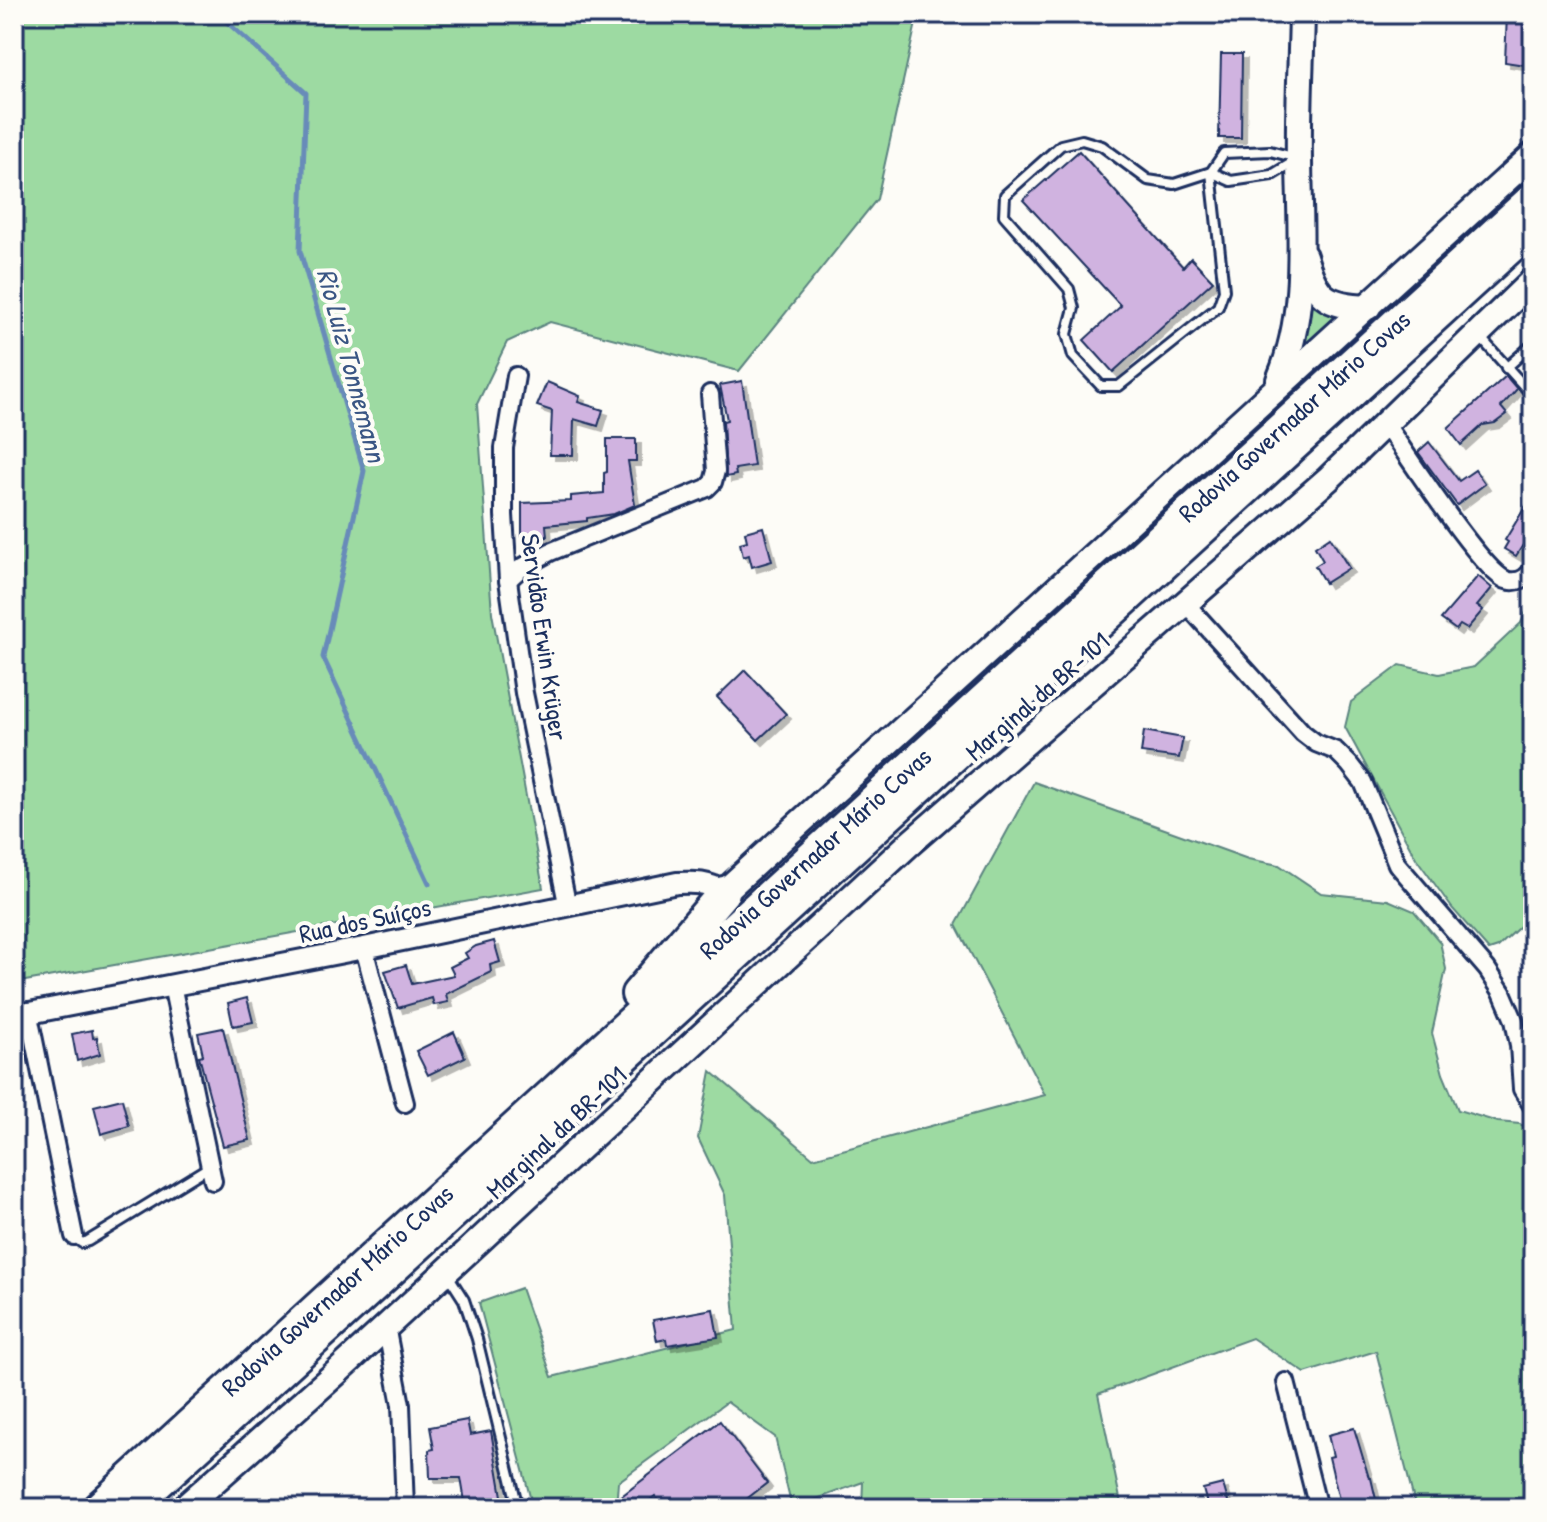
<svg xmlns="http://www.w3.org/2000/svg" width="1547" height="1522" font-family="'Patrick Hand',sans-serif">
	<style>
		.green { fill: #9ddaa2; stroke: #5c8480; stroke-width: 2 }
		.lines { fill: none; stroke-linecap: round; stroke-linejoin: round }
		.stream { stroke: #678bb9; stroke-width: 5 }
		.building { fill: #d0b3e0; stroke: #1b2f5e; stroke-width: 2; filter: url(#shadow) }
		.service-casing { stroke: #1b2f5e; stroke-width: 14 }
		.minor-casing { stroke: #1b2f5e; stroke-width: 22 }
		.tertiary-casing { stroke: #1b2f5e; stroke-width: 26 }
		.secondary-casing { stroke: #1b2f5e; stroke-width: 30 }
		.motorway-casing { stroke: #1b2f5e; stroke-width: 36 }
		.service { stroke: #fdfcf7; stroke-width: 8 }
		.minor { stroke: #fdfcf7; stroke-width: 16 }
		.tertiary { stroke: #fdfcf7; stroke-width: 20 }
		.secondary { stroke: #fdfcf7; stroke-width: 24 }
		.motorway { stroke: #fdfcf7; stroke-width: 30 }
		.labels { text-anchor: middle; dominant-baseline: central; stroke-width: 8; stroke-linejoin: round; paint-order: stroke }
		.street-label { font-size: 26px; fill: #1b2f5e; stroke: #fdfcf7 }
		.water-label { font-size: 28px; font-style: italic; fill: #3a5684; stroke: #fdfcf7 }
	</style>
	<defs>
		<filter id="shadow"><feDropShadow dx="5" dy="5" stdDeviation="0" flood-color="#0004"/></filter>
	</defs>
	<rect width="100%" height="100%" fill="#fdfcf7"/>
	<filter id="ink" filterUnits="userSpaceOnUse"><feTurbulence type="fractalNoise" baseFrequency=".0125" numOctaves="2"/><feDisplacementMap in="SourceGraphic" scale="16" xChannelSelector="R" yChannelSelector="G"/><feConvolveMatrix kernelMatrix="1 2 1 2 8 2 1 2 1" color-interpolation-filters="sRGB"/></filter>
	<g filter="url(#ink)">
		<g class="green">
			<path d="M14,14H918L877,199L739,371L550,322L507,342L477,404L492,613L543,888L14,983Z"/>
			<path d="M1305,279L1321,303L1340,317L1306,355Z"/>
			<path d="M1533,596V914L1498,947L1489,950L1452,908L1416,858L1345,727L1351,702L1400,665L1439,674L1474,667L1521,623Z"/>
			<path d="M1034,782L1248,859L1279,865L1321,893L1388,900L1414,911L1440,942L1446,969L1432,1033L1443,1074L1458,1110L1498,1122L1520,1124L1533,1131V1508H1416L1376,1351L1305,1373L1252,1338L1098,1394L1122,1508H862L863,1482L792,1508L775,1437L727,1402L618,1482L616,1508H533L479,1303L521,1288L552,1377L736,1330L725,1195L698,1138L711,1071L813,1158L1045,1095L956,925Z"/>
		</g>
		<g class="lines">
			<path class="stream" d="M218,14L306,93L300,251L364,471L323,657L429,883"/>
		</g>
		<g class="building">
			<path d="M1507,14H1533V34L1528,33L1525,65L1505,62Z"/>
			<path d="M1221,54H1242L1241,138H1219Z"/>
			<path d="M1079,151L1183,267L1191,258L1213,281L1113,372L1084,340L1121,306L1023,200Z"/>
			<path d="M1506,376L1517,389L1501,407L1507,414L1495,423L1483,425L1461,445L1448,428Z"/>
			<path d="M742,381L754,466L735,469L736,475L726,477L723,421L727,420L720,385Z"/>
			<path d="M547,382L580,396L578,402L603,410L598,426L574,419L573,455H550L552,411L537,406Z"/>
			<path d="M607,439H636V461H628L635,505L614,514L587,518V521L546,525L547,537L522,538V503L571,501V496L604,493V473L607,472Z"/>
			<path d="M1429,442L1459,481L1475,470L1485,484L1457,505L1418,452Z"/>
			<path d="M1533,494V529L1516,556L1504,549L1508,542L1505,540Z"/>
			<path d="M763,527L772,561L752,567L749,555L743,557L740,543L747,541L745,532Z"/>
			<path d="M1330,537L1349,568L1325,583L1315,566L1323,561L1315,547Z"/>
			<path d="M1478,576L1492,588L1477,606L1483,610L1467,629L1460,625L1456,630L1441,619Z"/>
			<path d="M745,670L786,714L758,740L717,697Z"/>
			<path d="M1144,731L1183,738L1179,758L1141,753Z"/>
			<path d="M494,941L500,962L490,965L491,972L446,994L448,1002L434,1005L432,998L398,1008L385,971L406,965L412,984L454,975L450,967L468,958L465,953L476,946Z"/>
			<path d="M247,998L253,1022L233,1026L228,1003Z"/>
			<path d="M223,1028L250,1140L223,1146L199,1056L203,1055L198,1033Z"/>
			<path d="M92,1030L93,1038L97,1037L100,1054L77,1061L72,1034Z"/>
			<path d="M454,1032L465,1057L428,1075L416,1051Z"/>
			<path d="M122,1099L129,1126L101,1134L94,1106Z"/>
			<path d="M713,1309L718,1337L667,1345L666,1339L657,1341L653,1320Z"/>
			<path d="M467,1420L470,1435L491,1431L504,1508H466L461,1478H430L429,1450L434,1449L430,1427Z"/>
			<path d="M720,1421L767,1483L735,1508H664L655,1496L640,1508H627L619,1498Z"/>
			<path d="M1354,1428L1369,1478H1371L1378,1508H1341L1329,1457L1333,1456L1328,1435Z"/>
			<path d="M1223,1484L1230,1508H1208L1203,1489Z"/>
		</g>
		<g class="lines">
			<defs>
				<g id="service">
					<path d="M1211,172L1224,290L1218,307L1119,386H1101L1073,356L1067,334L1074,308L1069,289L1004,215L1005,195L1061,145L1082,140L1102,146L1148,180L1174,184L1211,172L1224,153L1270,151L1297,158"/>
					<path d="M1211,172L1231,181L1272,175L1295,161"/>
					<path d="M1480,337L1533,396"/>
					<path d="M1506,368L1533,344"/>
					<path d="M74,1237L82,1243L88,1241L209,1167"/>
					<path d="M448,1275L464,1300L477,1339L518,1508"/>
				</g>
				<g id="minor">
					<path d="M516,376L504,448V515L508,580L524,693L567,903"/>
					<path d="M1386,425C1406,453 1481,570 1506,580C1517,584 1527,578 1533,569"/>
					<path d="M508,580L521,568L550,552L707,488L713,482L716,471L710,394"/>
					<path d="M1187,605L1303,733L1316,743L1336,751L1349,764L1363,782L1397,864L1487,969L1502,992L1514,1020L1519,1045L1522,1089L1533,1107"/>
					<path d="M364,948L405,1103"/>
					<path d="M172,985L213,1181"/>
					<path d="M28,1011L74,1236"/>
					<path d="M386,1326L401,1405L405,1508"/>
					<path d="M1286,1382L1318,1508"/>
				</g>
				<path id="tertiary" d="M14,1016L364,948L677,883C695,882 708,882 724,892"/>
				<g id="secondary">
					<path d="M1304,256C1316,297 1324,305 1368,307"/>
					<path d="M1279,380C1308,312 1300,235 1299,162C1298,113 1301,63 1302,14"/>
					<path d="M724,892L1533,155"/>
					<path d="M184,1508L335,1374L908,845L1328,479L1533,280"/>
				</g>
				<g id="motorway">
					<path d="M637,994L724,892"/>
					<path d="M98,1508L1533,198"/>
					<path d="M131,1508L1533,227"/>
				</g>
			</defs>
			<use href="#service" class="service-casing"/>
			<use href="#minor" class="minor-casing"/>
			<use href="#tertiary" class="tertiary-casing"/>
			<use href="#secondary" class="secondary-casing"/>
			<use href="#motorway" class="motorway-casing"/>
			<use href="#service" class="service"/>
			<use href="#minor" class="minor"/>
			<use href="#tertiary" class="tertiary"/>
			<use href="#secondary" class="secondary"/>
			<use href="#motorway" class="motorway"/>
		</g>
	</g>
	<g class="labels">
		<g class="street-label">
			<text transform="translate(1294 416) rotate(-42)">Rodovia Governador Mário Covas</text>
			<text transform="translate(545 637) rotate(82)">Servidão Erwin Krüger</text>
			<text transform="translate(1037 696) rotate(-41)">Marginal da BR-101</text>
			<text transform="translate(815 853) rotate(-42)">Rodovia Governador Mário Covas</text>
			<text transform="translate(365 920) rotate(-12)">Rua dos Suíços</text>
			<text transform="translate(556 1132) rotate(-43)">Marginal da BR-101</text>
			<text transform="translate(337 1290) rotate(-42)">Rodovia Governador Mário Covas</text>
		</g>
		<g class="water-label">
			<text transform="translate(352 365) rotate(75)">Rio Luiz Tonnemann</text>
		</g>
	</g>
	<rect width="1547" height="1522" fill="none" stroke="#fdfcf7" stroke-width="48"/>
	<rect x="24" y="24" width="1499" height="1474" fill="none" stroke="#1b2f5e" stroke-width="3" filter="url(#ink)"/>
</svg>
